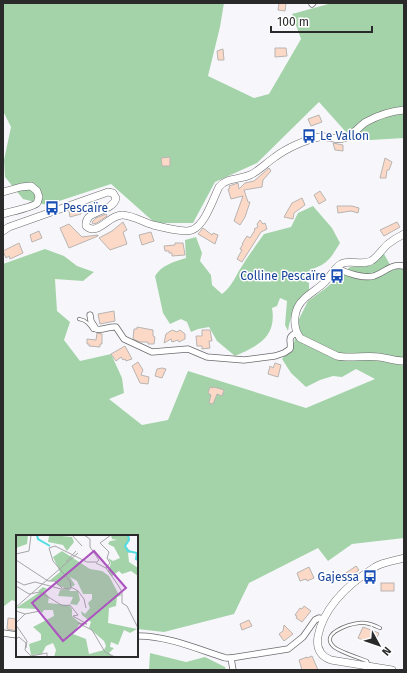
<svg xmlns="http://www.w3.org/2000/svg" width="407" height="673" font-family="'Fira Sans',sans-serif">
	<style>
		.green { fill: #a4d3a9 }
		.building { fill: #fcd8c6; stroke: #b8b4b2 }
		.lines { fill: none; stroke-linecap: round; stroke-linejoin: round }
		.lane-casing { stroke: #6b6b6e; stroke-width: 4 }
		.street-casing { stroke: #6b6b6e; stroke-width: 7 }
		.secondary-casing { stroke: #6b6b6e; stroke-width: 8 }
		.lane { stroke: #fff; stroke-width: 2.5 }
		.street { stroke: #fff; stroke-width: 5.5 }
		.secondary { stroke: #fff; stroke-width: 7 }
		.labels { text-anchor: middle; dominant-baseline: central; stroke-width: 3; stroke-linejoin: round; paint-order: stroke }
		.transit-label { font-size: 12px; fill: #164399; stroke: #fff; text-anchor: start }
		.inset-river { fill: none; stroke: #52dce3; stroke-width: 2 }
		.inset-road { fill: none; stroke: #a5a5a8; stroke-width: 1 }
		.view { fill: #ac53bf; fill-opacity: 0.15; stroke: #ac53bf; stroke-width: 2 }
		.inset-edge { fill: none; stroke: #2a2a2b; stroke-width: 2 }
	</style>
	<rect width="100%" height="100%" fill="#f7f7fb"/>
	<g class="green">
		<path d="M3,3H224L220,27L208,76L254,98L269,94L301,39L292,14L332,3H404V138L354,141L319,102L257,163L215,182L193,223H155L111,184L47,205L23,199L5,177L4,160L11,127L3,111Z"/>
		<path d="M313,206L332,228L340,243C336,249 332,257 327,261C319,269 306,268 303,280L309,283V291C293,303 292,312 288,331L285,325L287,301L280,298L277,306L272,308C277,337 258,346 235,356L217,341L209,327L198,329L191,332L187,322L181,319L170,324L163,313L155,276C162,265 173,262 186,258L185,240L196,237L202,253L200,261L211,275L212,285L222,294C233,286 236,274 244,263C250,253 257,244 264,234L291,227L298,213Z"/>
		<path d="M45,249L64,256L77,266L94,272L83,281L55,279L57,311L70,322L64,340L80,361L111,354L122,378L124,393L109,399L142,425L168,420L188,371L306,408L375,379L356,369L342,377L333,376L320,380L306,387L291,373L282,359L294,343L299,319L308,301L326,288L350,267L373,265L377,259L384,254L393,270L398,268L404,269V538L352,544L328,561L318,548L249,583L234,614L164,632L137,629V536H17V602L12,600L3,607V264Z"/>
		<path d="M150,653L186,662L205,657L225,667L226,670H149Z"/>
	</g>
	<g class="building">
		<path d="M279,3H286L285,11L278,10Z"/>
		<path d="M275,48H286L287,56L275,57Z"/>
		<path d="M223,49L224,60H218L217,51Z"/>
		<path d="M319,115L322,122L311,126L308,119Z"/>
		<path d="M333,143L343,145V151L335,150Z"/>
		<path d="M170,157V166H162L161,158Z"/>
		<path d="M385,158L392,162L389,170H387L386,178H380Z"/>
		<path d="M269,168L271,171L263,180L262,187L244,190L248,202H250L245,217L240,225L234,221L243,196L231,199L228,189L230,188L229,186L238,183L239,189L245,183L254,181Z"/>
		<path d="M320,191L326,200L319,204L314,195Z"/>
		<path d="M302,198L305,205L294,213L293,219L284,217L292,203Z"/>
		<path d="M337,206H352L359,208L358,213L351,211L338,213Z"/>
		<path d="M79,208L81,214L70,217L69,211Z"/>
		<path d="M106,214L107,216L97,223L93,224L92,222L96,218Z"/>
		<path d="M260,220L263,224L265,223L267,229L261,232L242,262L237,259L242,250L240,249L243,244H242L247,236L250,238L255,230L254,229L258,227L257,224Z"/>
		<path d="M123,222L127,230L123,232L127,244L110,250L99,238L112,231Z"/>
		<path d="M397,222L400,227L384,236L380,230Z"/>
		<path d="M69,224L82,237L98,235V236L69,248L60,228Z"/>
		<path d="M203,228L212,235L213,233L218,235L215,244L198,234Z"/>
		<path d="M39,231L42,238L32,242L30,235Z"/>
		<path d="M151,232L154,241L142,245L139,235Z"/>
		<path d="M19,243L23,253L10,259L9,256L6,258L3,251Z"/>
		<path d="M175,243H183L185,255L172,256V253H169V251H165L164,246L175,245Z"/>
		<path d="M114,311L115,321L100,324L98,314Z"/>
		<path d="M137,327L153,330V336L155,337L154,344H148V342H140L133,339L134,329H137Z"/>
		<path d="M172,330L177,332L180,330L185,334V339L179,342L178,340L172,342L171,339L164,343L166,334Z"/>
		<path d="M202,330H210L212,341H209L210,348L202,349V346H197L196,336H202Z"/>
		<path d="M97,333L102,334V344H100V347L89,346V344H87V339L96,340Z"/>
		<path d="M125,346L132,359L126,361L125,359L123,360L121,357L116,361L111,354Z"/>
		<path d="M138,362L143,370L141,375L149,377L148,384L140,383L132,366Z"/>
		<path d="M275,363L281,365L278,377L268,374L270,366L273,368Z"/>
		<path d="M162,368L166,369L162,378L155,376L157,369Z"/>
		<path d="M210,387L213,388L214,387L224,390L222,396L217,394L213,404L209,403L211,395L208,393Z"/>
		<path d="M356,566L359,570L347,580L343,575Z"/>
		<path d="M309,567L314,578L307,581L306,579L300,581L297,573Z"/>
		<rect x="381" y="583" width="13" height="8"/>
		<path d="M304,606L311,611L302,622L296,618L297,616L295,615L300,608L302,609Z"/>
		<path d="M8,618L17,619V631L7,629Z"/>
		<path d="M249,620L252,626L242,630L240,624Z"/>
		<path d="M284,625L293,634L284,641L279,634L283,631Z"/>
		<path d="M363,627L379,633L375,643L365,639V641L358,638Z"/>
		<path d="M312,656L318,670H302L299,660L307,657V658Z"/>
	</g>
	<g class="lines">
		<defs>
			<g id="lane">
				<path d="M79,319C86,320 89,324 93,330L95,329"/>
				<path d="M368,664L367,661C359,658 337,651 333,646C320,633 350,624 359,623C367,622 373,625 380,628"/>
			</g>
			<g id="street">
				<path d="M312,4L313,3"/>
				<path d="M337,268C346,273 364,279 374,276C386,272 391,263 404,266"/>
				<path d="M90,315L91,321L96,329C103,331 109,326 116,327L124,339L152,352L188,349L207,357L244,360L275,356L284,353L290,349C292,341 286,338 296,333"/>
				<path d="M3,633L17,635"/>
				<path d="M137,636C165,635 200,650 226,658H231L288,649L303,637L315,620L319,618L323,619"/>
				<path d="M231,658L233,670"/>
			</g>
			<g id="secondary">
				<path d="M3,192L21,187L31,186L37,191L39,197C38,199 38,202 37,203C34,207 9,212 3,214"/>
				<path d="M3,231L9,227L108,192L113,193L116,198C113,213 84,209 86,226C98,237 109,214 123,215C134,216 143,222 153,225C161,227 185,233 192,230C205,225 213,199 219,187C227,177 239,180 250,175C259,171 266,163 275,157C287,148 305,140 319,137C328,135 336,141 344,138C353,136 358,127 366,122C377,116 392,111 404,110"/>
				<path d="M404,234C398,237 393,240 388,244C382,249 378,257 371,261C361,266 350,259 341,264C335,267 330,277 325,282C319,288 310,293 304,299C293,309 292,326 300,338L337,356C350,359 365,355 379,357C387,358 395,361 404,361"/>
				<path d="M392,670L331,660C320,656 316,648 318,636C324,606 350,583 375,567C384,562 394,561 404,558"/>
			</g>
		</defs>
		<use href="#lane" class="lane-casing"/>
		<use href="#street" class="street-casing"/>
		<use href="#secondary" class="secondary-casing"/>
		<use href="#lane" class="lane"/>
		<use href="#street" class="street"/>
		<use href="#secondary" class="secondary"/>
	</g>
	<defs>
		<symbol id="bus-bare" viewBox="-9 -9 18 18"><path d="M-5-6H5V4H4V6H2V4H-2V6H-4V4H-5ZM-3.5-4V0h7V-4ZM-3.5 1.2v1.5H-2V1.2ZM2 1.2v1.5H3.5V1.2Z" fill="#1a4fb4" stroke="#fff" stroke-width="2.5" paint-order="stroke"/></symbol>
	</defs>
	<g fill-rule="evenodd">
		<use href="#bus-bare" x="299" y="126" width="20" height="20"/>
		<use href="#bus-bare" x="42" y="198" width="20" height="20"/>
		<use href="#bus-bare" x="327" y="266" width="20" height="20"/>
		<use href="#bus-bare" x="360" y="567" width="20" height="20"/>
	</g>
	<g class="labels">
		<g class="transit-label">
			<text x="320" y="136">Le Vallon</text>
			<text x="63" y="208">Pescaïre</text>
			<text x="326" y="276" text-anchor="end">Colline Pescaïre</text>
			<text x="359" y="577" text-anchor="end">Gajessa</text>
		</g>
	</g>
	<g transform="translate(16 535)">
		<rect width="122" height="122" fill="#f7f7fb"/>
		<path d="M0,0H12L11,9L0,13ZM36,0L56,2L58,7L51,16L47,10L32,7L33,1ZM95,0H113L114,5L109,10L115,17L112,18L113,27L122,33V41L115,36L106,39L103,36L96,41L92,36L95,28L92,23L97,26L104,23L98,12L92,9L94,6L101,5L96,4ZM46,16L74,34L86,36L93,41L102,58L106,60L101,62L100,71L93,73L92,88L121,94L114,98L108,95L102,110L95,107L94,112L98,113L93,118L97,122H38L40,115L37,108L30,111L26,119L15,120L13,109L25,105V99L17,92L38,81L37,75H28L26,78L21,74L0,73L24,57L22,56L27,52L31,54L28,56L33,62L32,68L53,70L56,74V81L64,88L57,99L70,104L73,119L88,115L90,111L88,106L73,93L75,87L66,80L65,76L69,79L74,73L72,68L76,64V59H67L61,46L54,42L59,50L51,54L41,50L40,46H33L44,37L37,22ZM56,53L53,56H62L64,65L61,70L54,69L57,62L42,61L44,55Z" fill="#a4d3a9"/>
		<path class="inset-river" d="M21,0L22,4L34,11M112,0L113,5L109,11L112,16L121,18L120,24L122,25"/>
		<path class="inset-road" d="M56,0L66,11M0,19L13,16L15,0M0,25L32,46H39L46,53M50,27L60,16M80,28L90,33L102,50L106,57V68L111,71L122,93M90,33L94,28L91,23L93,17L84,8L95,0M0,46L8,50L19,47L45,54L55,53L54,46L37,26L33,13L39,11L71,27H81L83,25L74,12V4L68,0M0,51L13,59L24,57L47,71L54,70L62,80L57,81L71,89L62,88L76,95L89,117L99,122M55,52L62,56L68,64L70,73M0,72L62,18M0,76L9,79L0,88M9,79L24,76M0,90L11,106L10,113M0,104L3,102L10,108L9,115L15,121L31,118V122"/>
		<path class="view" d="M78,16L110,53L47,106L16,68Z"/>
		<rect width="122" height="122" class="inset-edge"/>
	</g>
	<rect width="407" height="673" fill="none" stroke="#2a2a2b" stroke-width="8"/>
	<g transform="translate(379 645) rotate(130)" stroke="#ffffff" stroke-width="3" paint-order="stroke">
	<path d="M0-3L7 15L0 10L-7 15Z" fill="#2a2a2b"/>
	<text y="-6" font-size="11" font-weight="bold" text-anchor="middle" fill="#2a2a2b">N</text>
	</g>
	<path d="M271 26v6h101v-6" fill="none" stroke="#2a2a2b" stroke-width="2"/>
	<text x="277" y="26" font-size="12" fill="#2a2a2b" stroke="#ffffff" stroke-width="3" paint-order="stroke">100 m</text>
</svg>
